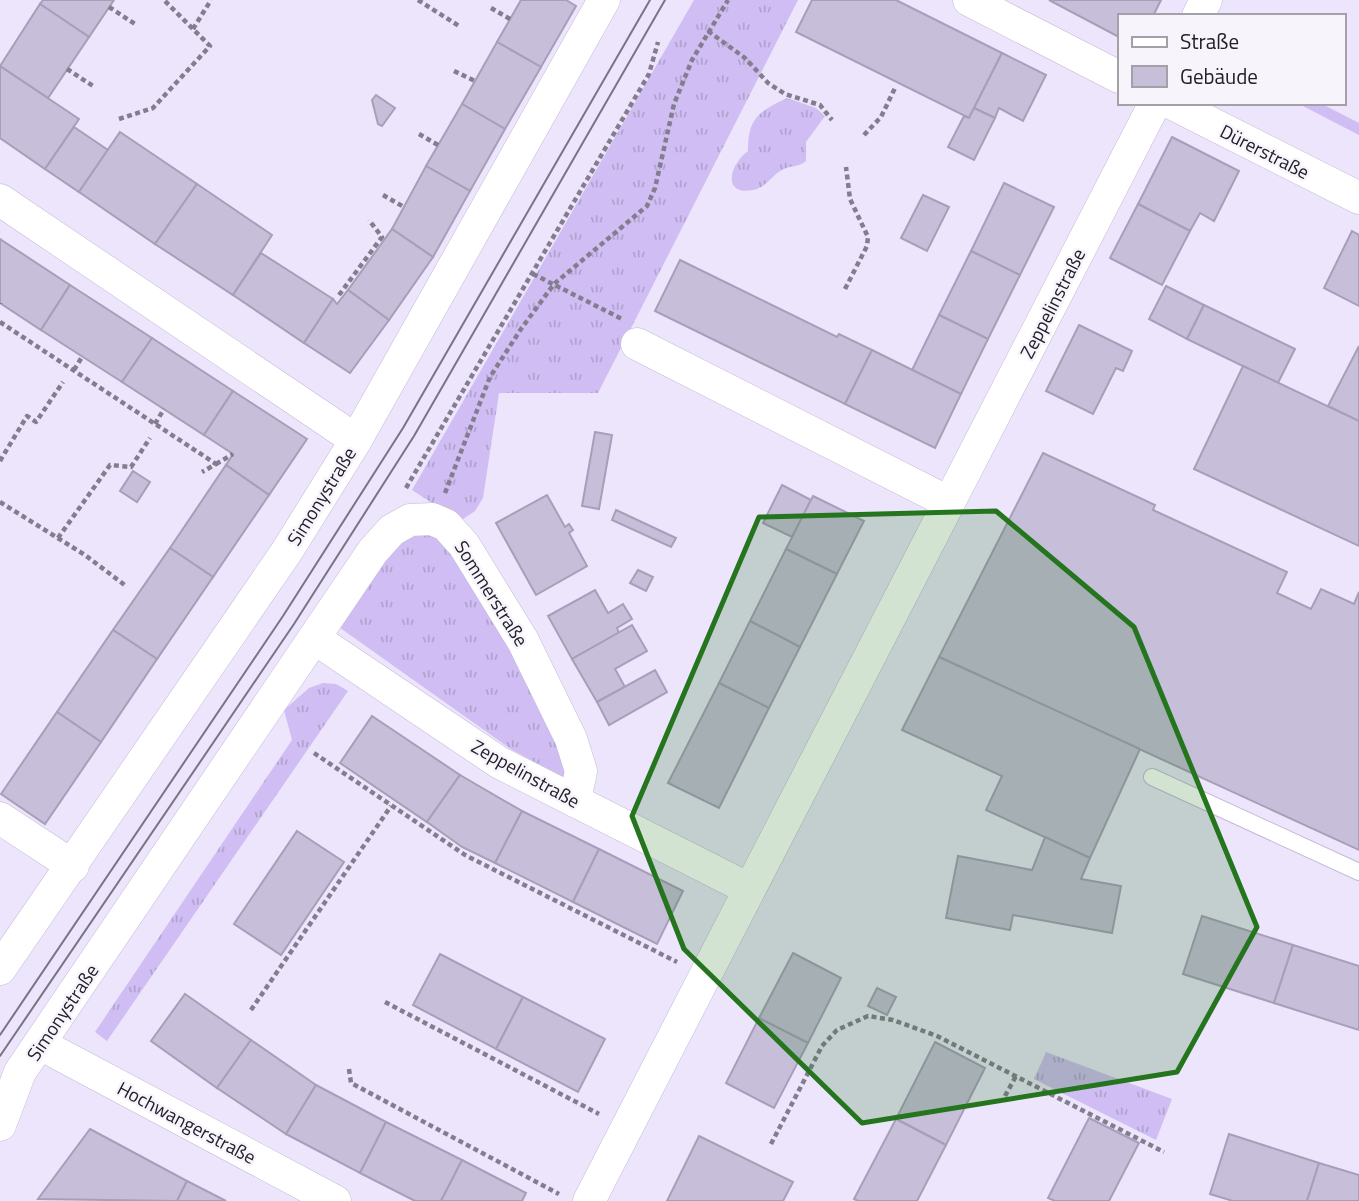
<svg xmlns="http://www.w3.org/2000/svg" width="1359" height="1201" font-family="'Titillium Web',sans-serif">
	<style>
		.grass { fill: url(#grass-tufts) }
		.pitch { fill: #cfbdf3 }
		.building { fill: #c7beda; stroke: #a79fba; stroke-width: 2 }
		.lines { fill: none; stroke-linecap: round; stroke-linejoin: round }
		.lane-casing { stroke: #c4bbd7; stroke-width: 18 }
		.street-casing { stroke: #c4bbd7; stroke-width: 33 }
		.path { stroke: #837d8e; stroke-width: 4.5; stroke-dasharray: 5 3.5; stroke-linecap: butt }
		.lane { stroke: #fff; stroke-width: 16 }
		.street { stroke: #fff; stroke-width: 32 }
		.tram { stroke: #797484; stroke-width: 2 }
		.marked { fill: #25751e; fill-opacity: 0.2; stroke: #25751e; stroke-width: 5; stroke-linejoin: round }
		.labels { text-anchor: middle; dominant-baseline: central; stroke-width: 5; stroke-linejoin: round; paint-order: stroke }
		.street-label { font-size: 19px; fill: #24202b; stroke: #f7f5fb }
	</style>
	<defs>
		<pattern id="grass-tufts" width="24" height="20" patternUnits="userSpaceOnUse" patternTransform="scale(1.75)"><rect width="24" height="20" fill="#cfbdf3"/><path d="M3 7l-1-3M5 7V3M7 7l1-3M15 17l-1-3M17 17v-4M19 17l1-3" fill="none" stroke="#b2a2d0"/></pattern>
	</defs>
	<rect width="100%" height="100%" fill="#ece5fc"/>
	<g class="grass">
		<path d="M694,0H798L598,393H499L483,498L475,511L457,523L449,514L412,490Z"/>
		<path d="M787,98L816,108L825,116L806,142V161C798,168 788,165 780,171C771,177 765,188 753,190C723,196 728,166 748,151C748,118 758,112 787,98Z"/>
		<path d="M412,527L451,544L536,696L569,772L563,777L512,750L336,625L382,554Z"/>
		<path d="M323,683L336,684L348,691L107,1041L95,1032L292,740L284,710L309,688Z"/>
		<path d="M1046,1052L1172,1099L1156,1140L1034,1079Z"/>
	</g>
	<path class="pitch" d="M1297,103H1320L1359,123V135Z"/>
	<g class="building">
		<path d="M43,0H114L89,37L40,4Z"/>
		<path d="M521,0H566L576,6L541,67L497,42Z"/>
		<path d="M812,0H896L1002,53L969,118L796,32Z"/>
		<path d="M1049,0H1161L1153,16H1119V37Z"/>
		<path d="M40,4L89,37L48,98L0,66Z"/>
		<path d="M497,42L541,67L505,129L462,104Z"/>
		<path d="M1002,53L1046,75L1023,121L999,108L995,118L974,108Z"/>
		<path d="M0,66L79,119L45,169L0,138Z"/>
		<path d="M376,95L395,108L382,126L378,124L372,100Z"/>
		<path d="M462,104L505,129L470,191L426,166Z"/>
		<path d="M974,108L995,118L974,160L948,147L964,116L969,118Z"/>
		<path d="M74,127L108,150L79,192L45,169Z"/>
		<path d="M120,132L197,184L155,244L79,192Z"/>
		<path d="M1172,137L1239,171L1214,221L1200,213L1190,231L1138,204Z"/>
		<path d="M426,166L470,191L433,257L392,229Z"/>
		<path d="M1004,183L1054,207L1020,275L971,251Z"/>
		<path d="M197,184L272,235L233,295L155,244Z"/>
		<path d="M923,195L949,207L927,251L901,238Z"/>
		<path d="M1138,204L1190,231L1162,285L1110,258Z"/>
		<path d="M392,229L433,257L389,320L348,290Z"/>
		<path d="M1352,231L1359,235V306L1324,288Z"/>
		<path d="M0,239L70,285L41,330L0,303Z"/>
		<path d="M971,251L1020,275L988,339L939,315Z"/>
		<path d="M261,253L333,299L304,343L233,295Z"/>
		<path d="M680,260L837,337L839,334L872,350L845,404L655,311Z"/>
		<path d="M70,285L152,338L122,382L41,330Z"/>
		<path d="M1166,286L1204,305L1187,339L1149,319Z"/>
		<path d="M348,290L389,320L350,373L304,343L333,299L337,304Z"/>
		<path d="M1204,305L1295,349L1278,383L1187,339Z"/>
		<path d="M939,315L988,339L961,394L912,370Z"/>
		<path d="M1079,325L1132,351L1123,371L1116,368L1093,414L1046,391Z"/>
		<path d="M152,338L233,391L204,435L122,382Z"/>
		<path d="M1359,346V421L1328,406Z"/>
		<path d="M872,350L961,394L935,448L845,404Z"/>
		<path d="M1243,366L1359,421V546L1194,469Z"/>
		<path d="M233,391L307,439L269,495L226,465L233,454L204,435Z"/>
		<path d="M595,432L612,435L599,509L582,506Z"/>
		<path d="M1043,453L1155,505L1153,510L1287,572L1277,593L1311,609L1321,589L1354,604L1359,592V850L939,657Z"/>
		<path d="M226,465L269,495L213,577L170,548Z"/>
		<path d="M133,471L150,482L137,502L120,491Z"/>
		<path d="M782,485L811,500L792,537L763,523Z"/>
		<path d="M547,495L565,527L569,524L573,530L569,533L587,566L536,595L496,523Z"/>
		<path d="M813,496L864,521L837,574L786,549Z"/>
		<path d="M616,510L676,538L671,547L612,520Z"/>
		<path d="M170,548L213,577L157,659L113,630Z"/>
		<path d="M786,549L837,574L800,647L750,621Z"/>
		<path d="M638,570L653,577L646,591L630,583Z"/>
		<path d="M595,590L608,613L623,604L632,619L617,628L619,633L572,659L548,616Z"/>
		<path d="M750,621L800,647L769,708L719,683Z"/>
		<path d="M632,625L647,651L615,669L625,687L597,702L572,659Z"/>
		<path d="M113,630L157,659L101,742L57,712Z"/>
		<path d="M939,657L1140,749L1090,858L986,810L1002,776L902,730Z"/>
		<path d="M655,670L667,692L609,725L597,702Z"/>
		<path d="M719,683L769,708L719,808L668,783Z"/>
		<path d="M57,712L101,742L45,824L1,794Z"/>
		<path d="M372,716L460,775L427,822L340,763Z"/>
		<path d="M460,775L522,811L495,863L462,847L427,822Z"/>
		<path d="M522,811L599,849L573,902L495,863Z"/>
		<path d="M297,831L344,862L281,955L234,924Z"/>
		<path d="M1045,837L1090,858L1081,879L1121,886L1112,933L1013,915L1010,930L946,918L958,856L1032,870Z"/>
		<path d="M599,849L683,891L657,944L573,902Z"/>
		<path d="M1202,916L1293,945L1274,1003L1183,974Z"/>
		<path d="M1293,945L1359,966V1030L1274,1003Z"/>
		<path d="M793,953L841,978L808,1043L759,1018Z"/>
		<path d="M440,954L523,997L496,1049L413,1005Z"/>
		<path d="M877,988L896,997L887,1015L868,1006Z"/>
		<path d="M185,994L251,1040L217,1088L151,1041Z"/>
		<path d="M523,997L605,1039L578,1092L496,1049Z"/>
		<path d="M759,1018L808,1043L774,1108L726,1083Z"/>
		<path d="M251,1040L316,1085L286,1134L217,1088Z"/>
		<path d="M935,1042L985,1068L946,1145L896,1119Z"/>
		<path d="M316,1085L386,1122L360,1173L286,1134Z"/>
		<path d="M1089,1118L1139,1143L1109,1201H1055L1048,1198Z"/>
		<path d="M896,1119L946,1145L917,1201H858L854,1199Z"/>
		<path d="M386,1122L462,1160L441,1201H415L360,1173Z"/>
		<path d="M90,1129L187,1181L177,1201L38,1199Z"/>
		<path d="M1229,1134L1319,1163L1307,1201H1233L1210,1194Z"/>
		<path d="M699,1136L793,1182L783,1201H667Z"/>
		<path d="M462,1160L526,1193L522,1201H441Z"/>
		<path d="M1319,1163L1359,1175V1201H1307Z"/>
		<path d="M187,1181L226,1201H177Z"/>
	</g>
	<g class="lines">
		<defs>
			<path id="lane" d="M1152,777L1359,872"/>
			<g id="street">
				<path d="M969,0L1119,77"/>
				<path d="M1198,16L1206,0"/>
				<path d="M1171,103L1359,198"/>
				<path d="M0,200L356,440"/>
				<path d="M637,344L948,502"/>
				<path d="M314,638L500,763L749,889"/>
				<path d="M0,818L73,866"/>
				<path d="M0,969L287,551L356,440L604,0"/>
				<path d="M40,1044L335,1201"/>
				<path d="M0,1125L20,1072L373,551L392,530L410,520L432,519L446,525L464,545L523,641L571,739L581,771L575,801"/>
				<path d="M589,1201L1155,103"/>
			</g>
		</defs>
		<use href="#lane" class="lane-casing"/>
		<use href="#street" class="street-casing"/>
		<g class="path">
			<path d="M418,0L459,26"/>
			<path d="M109,7L135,24"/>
			<path d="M491,8L510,19"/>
			<path d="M193,29L211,0"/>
			<path d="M708,31L745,58L768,83L785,94L820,105L832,120"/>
			<path d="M67,69L93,86"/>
			<path d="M454,71L475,81"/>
			<path d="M119,119L153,108L210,46L164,0"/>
			<path d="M419,134L438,145"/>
			<path d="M864,135L881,117L895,88"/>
			<path d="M383,195L404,207"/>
			<path d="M533,274L622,319"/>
			<path d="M845,289L867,246L868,237L850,199L846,167"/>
			<path d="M339,295L382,237L369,220"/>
			<path d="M0,304V303"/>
			<path d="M0,322L216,464L202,472"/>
			<path d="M74,370L82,357"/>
			<path d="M155,424L164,409"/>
			<path d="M0,461L27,416L36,422L63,382"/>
			<path d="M216,464L233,454"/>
			<path d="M406,488L649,74L658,42"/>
			<path d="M445,493L490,377L521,329L554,284L647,206L655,188L674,104L692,60L728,0"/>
			<path d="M0,502L85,555L126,586"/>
			<path d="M58,538L110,465L131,467L150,438"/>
			<path d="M314,753L465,855L677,962"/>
			<path d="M385,1002L599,1114"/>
			<path d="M251,1010L391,806"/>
			<path d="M349,1069L351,1083L559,1194"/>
			<path d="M1005,1096L1016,1076"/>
			<path d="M771,1144L822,1046L837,1030L868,1016L893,1020L937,1036L1164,1152"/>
		</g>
		<use href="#lane" class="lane"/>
		<use href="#street" class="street"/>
		<g class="tram">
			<path d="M0,1035L283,616L403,428L650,0"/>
			<path d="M0,1056L294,624L414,436L665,0"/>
		</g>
	</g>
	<path class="marked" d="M996,511L1134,627L1257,927L1177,1072L862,1123L684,949L632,816L759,517Z"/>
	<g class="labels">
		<g class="street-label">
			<text transform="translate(1265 151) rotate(27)">Dürerstraße</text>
			<text transform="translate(1052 303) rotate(-63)">Zeppelinstraße</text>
			<text transform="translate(321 496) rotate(-58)">Simonystraße</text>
			<text transform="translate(492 593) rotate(58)">Sommerstraße</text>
			<text transform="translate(526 773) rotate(29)">Zeppelinstraße</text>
			<text transform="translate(62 1012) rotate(-56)">Simonystraße</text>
			<text transform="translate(187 1122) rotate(28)">Hochwangerstraße</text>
		</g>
	</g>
	<rect x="1118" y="14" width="228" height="91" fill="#f7f5fb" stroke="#a3a0a8" stroke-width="2"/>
	<rect x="1132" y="37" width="35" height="10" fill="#ffffff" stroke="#a3a0a8" stroke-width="2"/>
	<text x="1180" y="49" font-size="21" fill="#24202b">Straße</text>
	<rect x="1132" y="66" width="35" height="21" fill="#c7beda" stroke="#a3a0a8" stroke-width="2"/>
	<text x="1180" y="84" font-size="21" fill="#24202b">Gebäude</text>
</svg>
